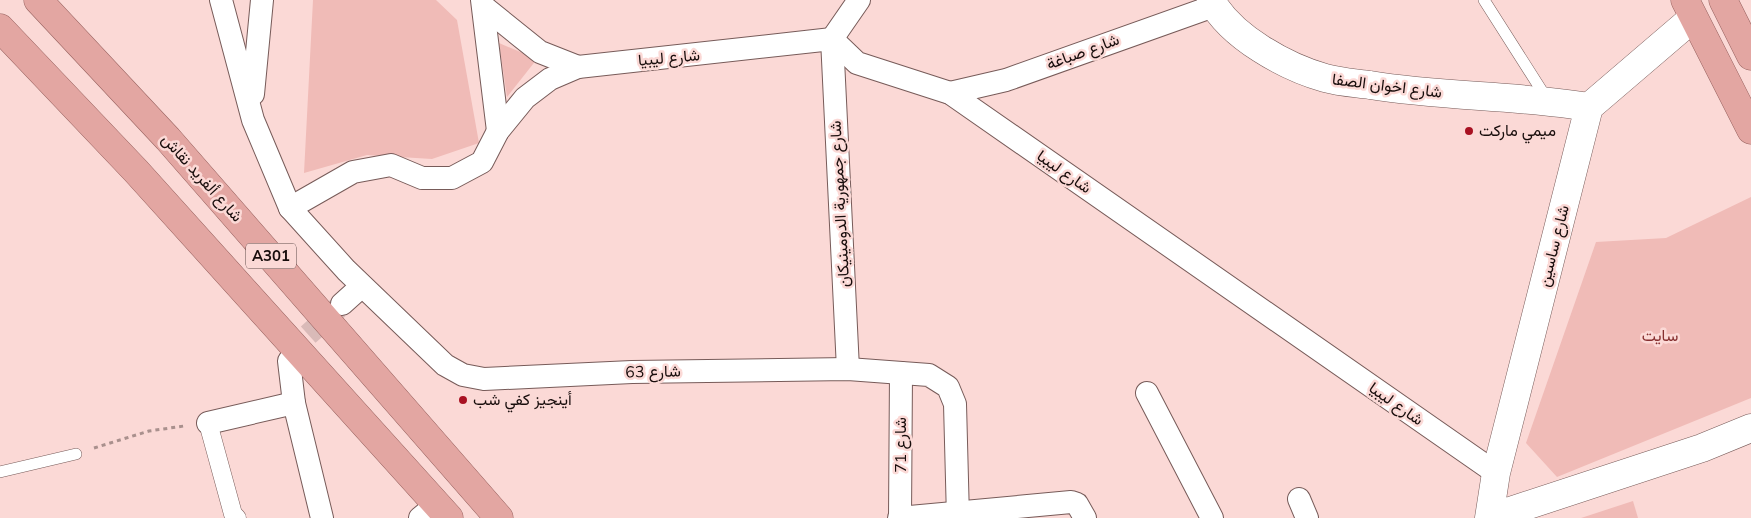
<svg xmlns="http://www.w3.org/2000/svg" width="1751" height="518" font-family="'Nunito Sans',Vazirmatn,sans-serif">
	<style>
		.green { fill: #f0bbb7 }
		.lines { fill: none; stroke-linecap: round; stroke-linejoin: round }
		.minor-tunnel { stroke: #d9bab8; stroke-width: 22; stroke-dasharray: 22 11; stroke-linecap: butt }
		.service-casing { stroke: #775b59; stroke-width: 12 }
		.pedestrian-casing { stroke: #775b59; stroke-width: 19 }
		.minor-casing { stroke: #775b59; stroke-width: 24 }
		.tertiary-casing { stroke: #775b59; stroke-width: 29 }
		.trunk-casing { stroke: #97625f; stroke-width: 29 }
		.path { stroke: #a9908d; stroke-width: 3; stroke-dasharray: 4 4; stroke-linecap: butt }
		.service { stroke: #fff; stroke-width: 11 }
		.pedestrian { stroke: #fff; stroke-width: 18 }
		.minor { stroke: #fff; stroke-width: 22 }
		.tertiary { stroke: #fff; stroke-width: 28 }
		.trunk { stroke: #e3a6a2; stroke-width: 28 }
		.poi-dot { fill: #a81122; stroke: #fbd9d6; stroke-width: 2 }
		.labels { text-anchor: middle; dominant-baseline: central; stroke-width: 5; stroke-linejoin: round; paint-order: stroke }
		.shield { fill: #fbd9d6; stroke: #5c4a49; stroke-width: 1 }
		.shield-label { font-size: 15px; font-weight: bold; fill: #180d0c }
		.street-label { font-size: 16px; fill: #180d0c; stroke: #fbd9d6 }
		.poi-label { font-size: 16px; fill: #180d0c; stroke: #fbd9d6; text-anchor: start }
		.park-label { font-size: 16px; fill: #862f2f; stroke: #fbd9d6 }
	</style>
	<rect width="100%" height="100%" fill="#fbd9d6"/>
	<g class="green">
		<path d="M313,0H436L457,20L479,143L432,159L367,155L304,173Z"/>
		<path d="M499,43L537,59L507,97Z"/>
		<path d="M1751,197V398L1557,477L1526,443L1596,242L1666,238Z"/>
		<path d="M1633,501L1638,518H1581Z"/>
	</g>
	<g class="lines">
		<path class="minor-tunnel" d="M289,361L300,342L338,308"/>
		<defs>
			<g id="service">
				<path d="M1484,0L1547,99"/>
				<path d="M0,472L76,454"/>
			</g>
			<path id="pedestrian" d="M208,423L233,514L237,518"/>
			<g id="minor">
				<path d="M221,0L253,120L290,208L346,270L445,365L463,375L484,379L632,372L848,369L929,375L948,387L955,404L958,518"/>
				<path d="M482,0L498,131"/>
				<path d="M484,7L540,52L578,67"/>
				<path d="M832,39L857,63L950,93L1496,473"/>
				<path d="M832,39L848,369"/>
				<path d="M832,39L859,0"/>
				<path d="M950,93L1006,80L1214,6"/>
				<path d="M253,94L262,0"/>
				<path d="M290,208L353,172L391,165L422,178H452L482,162L498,131L525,98L550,79L578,67L832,39"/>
				<path d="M342,304L362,286"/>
				<path d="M289,361L294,403L322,518"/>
				<path d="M1147,393L1212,518"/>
				<path d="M208,423L294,403"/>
				<path d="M1299,499L1307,518"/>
				<path d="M420,518L437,504"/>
				<path d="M899,518L1071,502L1077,504L1085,518"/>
				<path d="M900,518L901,373"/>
			</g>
			<g id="tertiary">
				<path d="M1211,0C1231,37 1286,67 1325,78C1339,82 1355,83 1370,85C1442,97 1516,95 1589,107"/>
				<path d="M1693,18L1589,107L1496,473L1489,518L1702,448L1751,428"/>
			</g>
			<g id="trunk">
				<path d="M38,0L168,139L499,518"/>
				<path d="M1685,0L1751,130"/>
				<path d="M1723,0L1751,56"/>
				<path d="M0,28L136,171L449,518"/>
			</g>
		</defs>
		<use href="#service" class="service-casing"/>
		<use href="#pedestrian" class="pedestrian-casing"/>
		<use href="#minor" class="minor-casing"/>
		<use href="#tertiary" class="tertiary-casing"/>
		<use href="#trunk" class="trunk-casing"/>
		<path class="path" d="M94,448L149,431L184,426"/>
		<use href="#service" class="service"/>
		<use href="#pedestrian" class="pedestrian"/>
		<use href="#minor" class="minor"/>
		<use href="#tertiary" class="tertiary"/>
		<use href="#trunk" class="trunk"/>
	</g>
	<g class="poi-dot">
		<circle cx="1469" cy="131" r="5"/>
		<circle cx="463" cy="400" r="5"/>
	</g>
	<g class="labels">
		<rect class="shield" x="246" y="243.5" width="50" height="25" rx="4"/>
		<g class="shield-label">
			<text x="271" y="256">A301</text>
		</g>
		<g class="street-label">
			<text transform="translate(1083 52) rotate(-20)">شارع صباغة</text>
			<text transform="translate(669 58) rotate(-5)">شارع ليبيا</text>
			<text transform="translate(1387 86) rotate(7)">شارع اخوان الصفا</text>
			<text transform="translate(1064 172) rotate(35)">شارع ليبيا</text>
			<text transform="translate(202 178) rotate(48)">شارع ألفريد نقاش</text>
			<text transform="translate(840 204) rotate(-93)">شارع جمهورية الدومينيكان</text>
			<text transform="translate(1554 246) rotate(-76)">شارع ساسين</text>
			<text transform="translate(653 372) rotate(-1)">شارع 63</text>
			<text transform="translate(1396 404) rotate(35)">شارع ليبيا</text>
			<text transform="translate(901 445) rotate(-90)">شارع 71</text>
		</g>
		<g class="poi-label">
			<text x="1479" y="131">ميمي ماركت</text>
			<text x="473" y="400">أينجيز كفي شب</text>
		</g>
		<g class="park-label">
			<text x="1660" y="336">سايت</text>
		</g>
	</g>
</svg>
